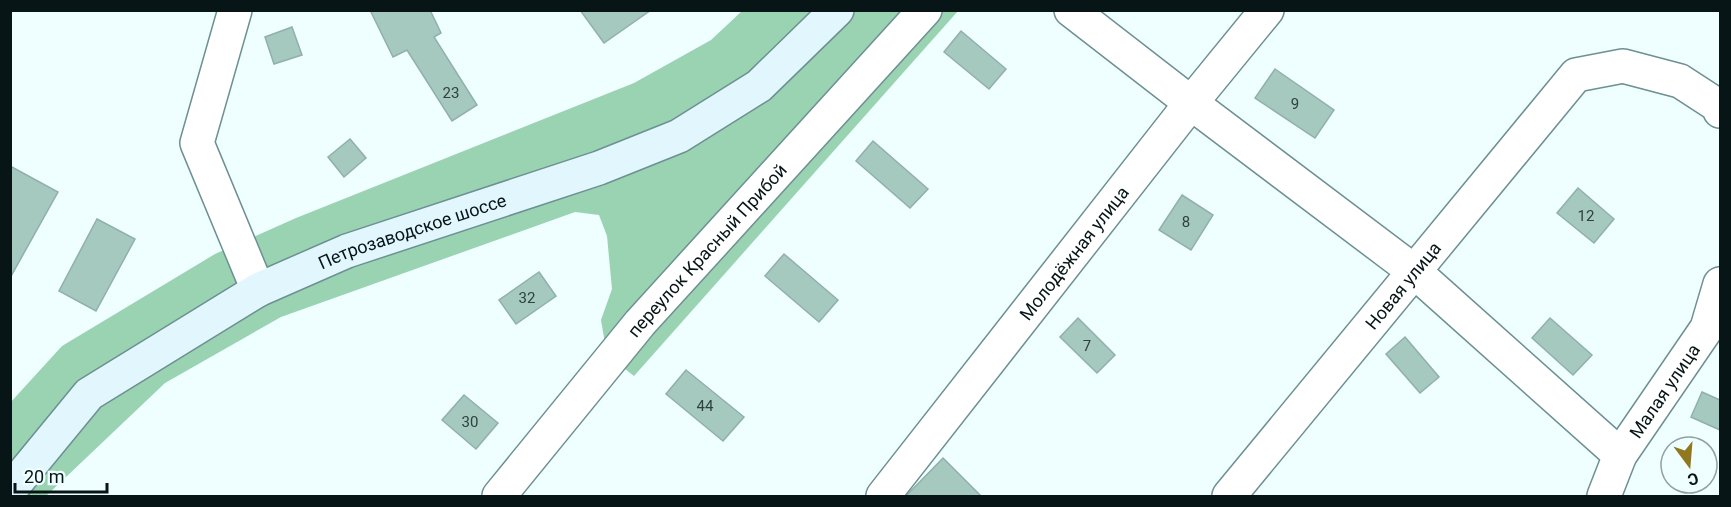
<svg xmlns="http://www.w3.org/2000/svg" width="1731" height="507" font-family="Roboto,sans-serif">
	<style>
		.forest { fill: #9ad3b1 }
		.building { fill: #a5c8bf; stroke: #8fb1a9; stroke-width: 1.5 }
		.lines { fill: none; stroke-linecap: round; stroke-linejoin: round }
		.street-casing { stroke: #6d9092; stroke-width: 36 }
		.secondary-casing { stroke: #6d9092; stroke-width: 36 }
		.street { stroke: #fff; stroke-width: 33 }
		.secondary { stroke: #e1f6fd; stroke-width: 33 }
		.labels { text-anchor: middle; dominant-baseline: central; stroke-width: 4.5; stroke-linejoin: round; paint-order: stroke }
		.number-label { font-size: 15px; fill: #2e4240 }
		.street-label { font-size: 18px; fill: #071516; stroke: #effefe }
	</style>
	<rect width="100%" height="100%" fill="#effefe"/>
	<path class="forest" d="M742,11H958L634,376L607,355L601,320L612,289L607,236L599,215L575,212L281,317L165,383L46,496H11L10,403L62,346L215,254L296,218L634,83L711,40Z"/>
	<g class="building">
		<path d="M370,10H430L441,33L434,37L477,105L452,121L407,50L393,57Z"/>
		<path d="M580,10H651L604,43Z"/>
		<path d="M292,27L302,55L274,64L265,37Z"/>
		<path d="M961,31L1006,69L989,89L944,52Z"/>
		<path d="M1275,69L1334,110L1315,138L1255,98Z"/>
		<path d="M350,139L366,158L344,177L328,157Z"/>
		<path d="M873,141L928,189L910,208L856,161Z"/>
		<path d="M10,166L58,192L10,278Z"/>
		<path d="M1578,188L1614,219L1594,243L1557,213Z"/>
		<path d="M1182,195L1213,215L1191,250L1159,230Z"/>
		<path d="M97,219L135,239L96,311L59,291Z"/>
		<path d="M784,254L838,300L819,322L765,276Z"/>
		<path d="M539,272L556,296L516,324L499,300Z"/>
		<path d="M1078,318L1115,355L1097,373L1060,337Z"/>
		<path d="M1550,318L1592,355L1573,375L1532,338Z"/>
		<path d="M1405,337L1439,377L1420,393L1386,354Z"/>
		<path d="M686,370L744,417L723,441L666,394Z"/>
		<path d="M1702,392L1720,400V430L1691,417Z"/>
		<path d="M464,395L498,423L476,449L442,420Z"/>
		<path d="M943,458L981,496H906Z"/>
	</g>
	<g class="lines">
		<defs>
			<g id="street">
				<path d="M235,10L197,143L258,290"/>
				<path d="M1071,10L1191,103L1415,272L1620,455"/>
				<path id="s1" d="M499,496L640,323L925,10"/>
				<path id="s2" d="M883,496L1191,103L1267,10"/>
				<path id="s3" d="M1229,496L1576,75L1623,66L1680,81L1720,107V111"/>
				<path id="s4" d="M1604,496L1620,455L1707,328L1720,284"/>
			</g>
			<g id="secondary">
				<path id="s5" d="M10,490L89,394L258,290L347,251L599,168L679,136L759,86L837,10"/>
			</g>
		</defs>
		<use href="#street" class="street-casing"/>
		<use href="#secondary" class="secondary-casing"/>
		<use href="#street" class="street"/>
		<use href="#secondary" class="secondary"/>
	</g>
	<g class="labels">
		<g class="number-label">
			<text x="451" y="93">23</text>
			<text x="1295" y="104">9</text>
			<text x="1586" y="216">12</text>
			<text x="1186" y="222">8</text>
			<text x="527" y="298">32</text>
			<text x="1087" y="346">7</text>
			<text x="705" y="406">44</text>
			<text x="470" y="422">30</text>
		</g>
		<g class="street-label">
			<text stroke="none"><textPath href="#s5" startOffset="488">Петрозаводское шоссе</textPath></text>
			<text stroke="none"><textPath href="#s1" startOffset="322">переулок Красный Прибой</textPath></text>
			<text stroke="none"><textPath href="#s2" startOffset="309">Молодёжная улица</textPath></text>
			<text stroke="none"><textPath href="#s3" startOffset="273">Новая улица</textPath></text>
			<text stroke="none"><textPath href="#s4" startOffset="122">Малая улица</textPath></text>
		</g>
	</g>
	<rect width="1731" height="507" fill="none" stroke="#071516" stroke-width="24"/>
	<g transform="translate(1689 465) rotate(164)"><circle r="28" fill="#effefe" stroke="#92a1a1" stroke-width="1.5"/>
	<path d="M0-4.5L10 22L0 15L-10 22Z" fill="#8f781e"/>
	<text y="-9" font-size="16" font-weight="bold" text-anchor="middle" fill="#071516">С</text>
	</g>
	<path d="M15 483v9h92v-9" fill="none" stroke="#071516" stroke-width="3"/>
	<text x="24" y="483" font-size="18" fill="#071516" stroke="#effefe" stroke-width="4.5" paint-order="stroke">20 m</text>
</svg>
